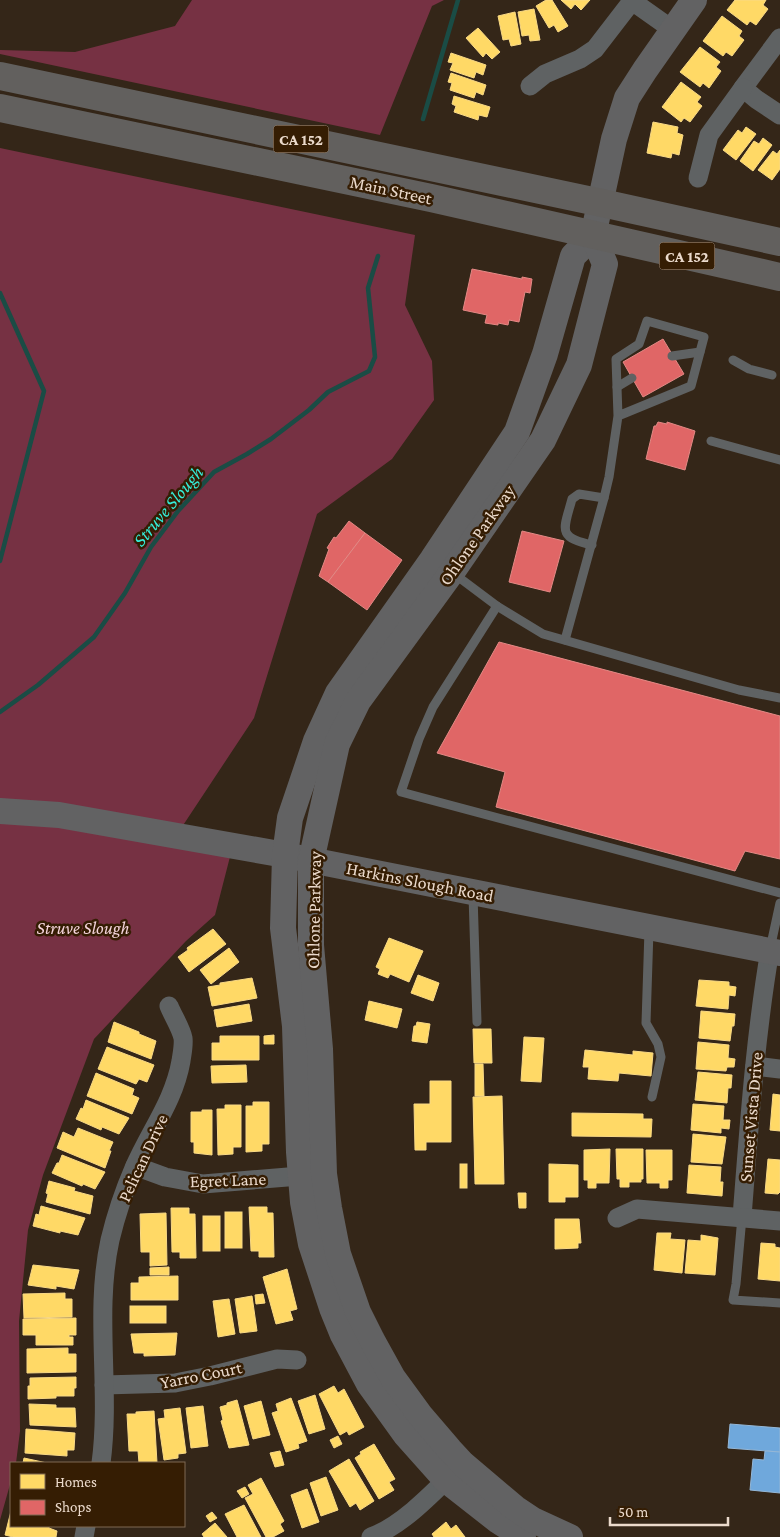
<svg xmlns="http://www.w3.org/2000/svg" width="780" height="1537" font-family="'Crimson Pro',serif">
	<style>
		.green { fill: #763143 }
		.homes { fill: #ffd966; stroke: #f9d985 }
		.shops { fill: #e06666; stroke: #e38985 }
		.schools { fill: #6fa8dc; stroke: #94b7d7 }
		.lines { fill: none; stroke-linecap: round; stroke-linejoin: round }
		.stream { stroke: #1a4c45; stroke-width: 4.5 }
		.lane { stroke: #5f6263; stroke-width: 9 }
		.street { stroke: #5f6263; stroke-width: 19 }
		.secondary { stroke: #626263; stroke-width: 26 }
		.primary { stroke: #62605e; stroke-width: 28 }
		.labels { text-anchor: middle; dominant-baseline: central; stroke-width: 5; stroke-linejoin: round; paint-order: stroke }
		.shield { fill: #351d03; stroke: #b4a190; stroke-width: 1 }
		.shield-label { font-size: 16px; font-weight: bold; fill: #ebdacc }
		.street-label { font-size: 18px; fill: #ebdacc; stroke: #351d03 }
		.park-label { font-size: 18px; font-style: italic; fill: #f5d5dc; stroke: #351d03 }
		.water-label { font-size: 19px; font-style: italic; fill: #35edd9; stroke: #351d03 }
	</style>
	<rect width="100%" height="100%" fill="#342618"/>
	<g class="green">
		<path d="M192,0H444L432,6L380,135L0,54V50L75,52L175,26Z"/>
		<path d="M0,148L415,235L405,305L432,361L434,400L392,459L317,514L254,718L172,842L232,849L215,915L186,941L94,1039L43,1175L28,1230L19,1321L20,1431L16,1463H11V1481L0,1520Z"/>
	</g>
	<g class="homes">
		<path d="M546,0H552L568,26L558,32L554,25L549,28L536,6Z"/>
		<path d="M561,0H590L581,10L575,4L571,9Z"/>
		<path d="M735,0H766L763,5L768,9L756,25L750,21L747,25L727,10Z"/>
		<path d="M534,9L540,40L530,41L529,35L522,36L518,12Z"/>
		<path d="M515,12L521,44L511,46L509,39L503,40L498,16Z"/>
		<path d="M722,16L742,31L739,36L744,40L732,56L726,52L723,56L703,41Z"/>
		<path d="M478,28L500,52L492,59L486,53L483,57L466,38Z"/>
		<path d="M700,47L720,62L716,67L721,71L709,88L703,83L700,87L680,72Z"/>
		<path d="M451,53L486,65L483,75L476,72L474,78L450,70L453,63L448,62Z"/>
		<path d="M451,73L486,85L483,95L476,92L474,98L450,90L452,83L448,82Z"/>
		<path d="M681,82L701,97L697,102L702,106L690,122L684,118L681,122L662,107Z"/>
		<path d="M454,96L490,107L487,117L479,115L478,120L454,112L456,106L452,104Z"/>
		<path d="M653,122L678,127L677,133L683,135L679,155L672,153L671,158L647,153Z"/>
		<path d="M746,127L756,134L736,160L723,150L738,130L742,133Z"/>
		<path d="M763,138L772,145L753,171L740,161L754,141L759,144Z"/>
		<path d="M780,150V169L772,180L758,170L773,151L777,154Z"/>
		<path d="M213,929L226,944L189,972L178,957L188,950L187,948Z"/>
		<path d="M389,938L423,951L409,982L390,974L388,978L378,974L380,969L376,967Z"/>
		<path d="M229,948L239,962L211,984L200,970Z"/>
		<path d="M418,975L439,983L433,1001L411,993Z"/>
		<path d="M252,978L257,998L212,1006L208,987L220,985V983Z"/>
		<path d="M699,980L729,982V986L736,987L735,996L729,995L728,1009L696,1006Z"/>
		<path d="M369,1001L402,1009L397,1028L365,1020Z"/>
		<path d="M249,1004L252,1021L217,1027L214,1010Z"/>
		<path d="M701,1011L735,1014L734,1026H732L730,1041L699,1038Z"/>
		<path d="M114,1022L139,1032V1034L156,1041L151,1059L108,1042Z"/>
		<path d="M417,1022L430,1024L427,1043L412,1041L414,1026H416Z"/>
		<path d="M473,1029H491L492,1063H474Z"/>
		<path d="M274,1035V1044H264V1036Z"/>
		<path d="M220,1036H259V1060H212V1043H220Z"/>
		<path d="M524,1037L544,1038L541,1082L521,1081Z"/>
		<path d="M698,1042L729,1045L728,1058L735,1059L734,1067H727L726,1071L696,1069Z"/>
		<path d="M107,1047L154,1065L147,1082L139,1079L136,1084L98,1069Z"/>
		<path d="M585,1050L633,1055V1051L653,1053L651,1076L619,1073L618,1081L588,1079L589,1067H583Z"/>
		<path d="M475,1064H483L484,1096H475Z"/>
		<path d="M246,1065L247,1082L212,1083L211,1066Z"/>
		<path d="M698,1072L732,1075L731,1088H728L727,1103L695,1100Z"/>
		<path d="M96,1073L134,1089L132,1095L139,1098L132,1114L87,1096Z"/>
		<path d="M430,1081H451V1142H426V1150H415L414,1104H430Z"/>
		<path d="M773,1094L780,1095V1131L770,1130Z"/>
		<path d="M502,1096L504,1184H475L473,1097Z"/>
		<path d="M86,1100L129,1118L119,1134L102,1127L101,1130L76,1119L81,1108L83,1109Z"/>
		<path d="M253,1102H269V1144H262V1151L246,1152V1106H253Z"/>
		<path d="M693,1104L724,1106L723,1120H730L729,1129L721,1128V1133L691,1130Z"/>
		<path d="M225,1105H241V1147H233V1154L218,1155L217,1109H225Z"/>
		<path d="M202,1110H212V1155L194,1153V1142H191V1112H202Z"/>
		<path d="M572,1113L643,1114V1119H652L651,1137L572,1136Z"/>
		<path d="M78,1128L113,1142L109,1151H111L105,1168L57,1148L63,1132L74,1137Z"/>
		<path d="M693,1134L726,1137L722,1164L691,1162Z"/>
		<path d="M610,1149L609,1183H596V1188H588V1180H584V1150Z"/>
		<path d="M616,1149H643V1179H641V1182H629V1187H620V1179H617Z"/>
		<path d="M646,1150H672V1180H668V1188H660V1183H647Z"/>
		<path d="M62,1155L105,1172L95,1189L83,1184L82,1186L52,1173L57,1163H59Z"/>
		<path d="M768,1159L780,1160V1192L778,1194L765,1193Z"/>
		<rect x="460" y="1164" width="7" height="24"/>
		<path d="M549,1164L578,1165V1197H565V1202H549Z"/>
		<path d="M689,1165L721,1167L720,1182H723L722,1196L687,1193Z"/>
		<path d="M49,1181L75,1188L74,1191L93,1196L90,1214L46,1202L48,1194L46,1193Z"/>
		<path d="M518,1193H526V1208H519Z"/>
		<path d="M41,1206L85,1218L78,1235L60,1231V1233L33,1226L36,1214L39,1215Z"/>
		<path d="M249,1207H267V1213H273L274,1257H259V1251H251Z"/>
		<path d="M171,1208H189V1214H195L196,1258H180V1252H172Z"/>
		<rect x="225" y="1212" width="17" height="36"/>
		<path d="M166,1213L167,1265L150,1266V1252H141L140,1214Z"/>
		<rect x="203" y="1216" width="17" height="35"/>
		<path d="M555,1219H579L581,1243H578V1248L555,1249Z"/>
		<path d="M657,1233H671L670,1239L685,1240L682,1273L654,1270Z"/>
		<path d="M701,1235L718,1238L715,1275L685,1273L688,1240L701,1241Z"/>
		<path d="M761,1243L775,1244V1247L780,1248V1281L758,1279Z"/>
		<path d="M33,1265L79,1270L74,1289L56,1286V1289L28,1285Z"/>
		<path d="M169,1267V1275H150V1268Z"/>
		<path d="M287,1269L297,1309L290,1311L293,1320L276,1324L263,1277Z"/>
		<path d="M178,1276V1300H131V1283H139V1277Z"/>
		<path d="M65,1293V1299H72V1317L24,1318L23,1294Z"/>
		<path d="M263,1294L265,1303L256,1304L255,1295Z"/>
		<path d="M252,1296L257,1331L240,1333L235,1299Z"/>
		<path d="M229,1299L235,1334L218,1337L213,1301Z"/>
		<rect x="130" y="1306" width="36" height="17"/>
		<path d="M76,1318V1335H69V1337H73V1345H36V1335H23V1319Z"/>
		<path d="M177,1333L175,1355L144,1356V1353H134L131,1334Z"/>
		<path d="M68,1348V1354H76V1372L27,1373V1349Z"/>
		<path d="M76,1377V1388H74V1396H56V1398L28,1399V1386H30V1378Z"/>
		<path d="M334,1386L338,1393L344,1389L364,1427L349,1435L347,1431L340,1435L319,1394Z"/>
		<path d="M315,1395L325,1429L309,1434L298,1401Z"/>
		<path d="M291,1398L307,1441L298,1444L299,1448L286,1452L272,1413L278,1411L276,1404Z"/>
		<path d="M237,1400L249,1445L229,1448L221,1421L223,1420L220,1407L227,1405V1403Z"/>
		<path d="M261,1401L270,1435L253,1439L244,1406Z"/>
		<path d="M29,1404L56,1405V1408H75L76,1427L30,1425Z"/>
		<path d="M203,1406L208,1446L191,1448L186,1408Z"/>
		<path d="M180,1408L186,1453L178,1454V1458L164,1460L158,1419L165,1418L164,1410Z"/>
		<path d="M154,1411L157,1463H139L138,1451H129L127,1414H136V1412Z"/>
		<path d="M26,1429L75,1433L74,1450H67V1456L25,1453Z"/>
		<path d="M338,1436L342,1444L334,1448L330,1440Z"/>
		<path d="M374,1444L395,1479L389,1482L394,1490L379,1499L355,1458L361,1454L360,1452Z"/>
		<path d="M280,1451L284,1465L275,1467L270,1453Z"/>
		<path d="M24,1458L47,1463H23Z"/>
		<path d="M349,1459L374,1501L360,1510L356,1503L350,1507L329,1471Z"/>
		<path d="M326,1477L338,1510L321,1516L310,1483Z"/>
		<path d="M261,1478L284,1521L280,1524L284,1531L273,1537H266L245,1498L253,1494L248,1485Z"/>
		<path d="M245,1487L249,1494L242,1498L237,1491Z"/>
		<path d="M307,1489L319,1522L302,1528L291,1495Z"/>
		<path d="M244,1505L261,1537H237L225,1514Z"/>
		<path d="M11,1511V1526H49V1528L57,1531L56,1537H13L5,1535Z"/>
		<path d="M212,1512L217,1518L210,1522L206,1516Z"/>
		<path d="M446,1522L451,1529L456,1525L465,1537H434L432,1534Z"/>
		<path d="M215,1523L227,1537H204L202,1534Z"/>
	</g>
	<g class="shops">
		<path d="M472,269L522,279V277L532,279L530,293L525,292L519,322L509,320L508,325L498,323V325L485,323L487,315L463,310Z"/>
		<path d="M663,339L684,374L643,397L623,362Z"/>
		<path d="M658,422L667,424V422L695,431L685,470L646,459L654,426H656Z"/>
		<path d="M349,521L365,533L328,582L319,576L329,549L327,548L334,537L336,538Z"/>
		<path d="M522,531L564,541L550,592L509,582Z"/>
		<path d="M365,533L402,560L367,610L328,582Z"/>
		<path d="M499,642L780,716V859L745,851L735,871L496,807L505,772L437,753Z"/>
	</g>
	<g class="schools">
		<path d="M730,1424L780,1428V1452L728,1448Z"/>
		<path d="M765,1451L780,1452V1493L750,1490L753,1459L764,1460Z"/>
	</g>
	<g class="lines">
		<g class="stream">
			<path d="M423,119L458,0"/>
			<path d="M0,293L44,391L0,561"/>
			<path d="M0,712L38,685L94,637L125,593L151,547L178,511L214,472L247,454L271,439L309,410L328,392L369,371L375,357L368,288L378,256"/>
		</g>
		<g class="lane">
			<path d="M672,356L700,352"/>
			<path d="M733,360L749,369L772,375"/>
			<path d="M617,387L632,378"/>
			<path d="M711,441L780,460"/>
			<path d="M592,545C556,537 564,529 572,499L579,494L604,498"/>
			<path d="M453,573L497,606L543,634L739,690L780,698"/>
			<path d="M497,606L433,707L419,739L401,792L780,893"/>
			<path d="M565,640L604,498L609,477L618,416L691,386L704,337L647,321L639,344L616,359L618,416"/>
			<path d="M473,895L477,1022"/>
			<path d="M649,930L646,1023L658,1044L661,1057L652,1097"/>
			<path d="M770,949L780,903"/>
			<path d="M742,1217L736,1284L733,1300L780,1303"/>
		</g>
		<g class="street">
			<path d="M780,38L743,88L756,99L780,115"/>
			<path d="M530,86L545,74L580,59L595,49L632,1L673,30"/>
			<path d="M698,178L709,135L743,88"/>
			<path d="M755,1066L780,1069"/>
			<path d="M135,1166L165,1177L203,1184L312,1175"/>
			<path d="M742,1217C749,1128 755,1038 770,950"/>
			<path d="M617,1218L637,1209L780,1221"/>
			<path d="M104,1385L175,1383L210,1376L277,1359L297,1360"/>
			<path d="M101,1463C111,1389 94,1313 110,1240C116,1215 124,1191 134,1168C150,1131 174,1101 181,1061C182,1054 184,1045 183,1038C181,1028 173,1016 169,1006"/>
			<path d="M84,1537L86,1526"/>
			<path d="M371,1537C401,1526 431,1495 454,1472"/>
		</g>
		<g class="secondary">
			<path d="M0,811L59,815L285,855L780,953"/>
			<path d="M523,1537L497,1520L446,1480L405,1434L369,1384L343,1335L332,1308L311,1244L303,1202L299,1152L295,1026L283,928L285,855L290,818L316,741L338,693L432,560L517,432L545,354L573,256L593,236L614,139L627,98L645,70L694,0"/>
			<path d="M570,1537L533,1520L515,1508L463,1464L450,1450L420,1415L393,1378L372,1340L358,1312L338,1254L329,1208L324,1174L320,1049L311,945V861L337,744L358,701L452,572L543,440L579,365L605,264L593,236"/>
		</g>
		<g class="primary">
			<path d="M0,76L602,203L780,242"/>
			<path d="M0,108L431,198L780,277"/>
		</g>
	</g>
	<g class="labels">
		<g class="shield">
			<rect x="273.5" y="125.5" width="55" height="27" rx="4"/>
			<rect x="659.5" y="242.5" width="55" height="27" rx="4"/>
		</g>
		<g class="shield-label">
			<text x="301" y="139">CA 152</text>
			<text x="687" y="256">CA 152</text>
		</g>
		<g class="street-label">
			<text transform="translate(391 190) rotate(12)">Main Street</text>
			<text transform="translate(477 535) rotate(-55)">Ohlone Parkway</text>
			<text transform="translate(420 882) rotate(11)">Harkins Slough Road</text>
			<text transform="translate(314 910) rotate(-89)">Ohlone Parkway</text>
			<text transform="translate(751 1117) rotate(-85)">Sunset Vista Drive</text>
			<text transform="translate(143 1158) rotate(-65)">Pelican Drive</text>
			<text transform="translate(228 1180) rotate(-2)">Egret Lane</text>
			<text transform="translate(201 1375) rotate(-11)">Yarro Court</text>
		</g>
		<g class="park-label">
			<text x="83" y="928">Struve Slough</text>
		</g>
		<g class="water-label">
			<text transform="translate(168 506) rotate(-50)">Struve Slough</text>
		</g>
	</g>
	<rect x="10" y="1462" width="175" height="65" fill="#351d03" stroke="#7e6953"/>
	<rect x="20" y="1474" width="25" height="15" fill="#ffd966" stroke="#7e6953"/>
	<text x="55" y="1487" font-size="15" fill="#ebdacc">Homes</text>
	<rect x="20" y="1500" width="25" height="15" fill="#e06666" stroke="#7e6953"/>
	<text x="55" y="1512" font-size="15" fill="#ebdacc">Shops</text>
	<path d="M610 1517v8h118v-8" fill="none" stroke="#ebdacc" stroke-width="2.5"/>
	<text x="618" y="1517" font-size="15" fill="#ebdacc" stroke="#351d03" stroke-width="4" paint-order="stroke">50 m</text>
</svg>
